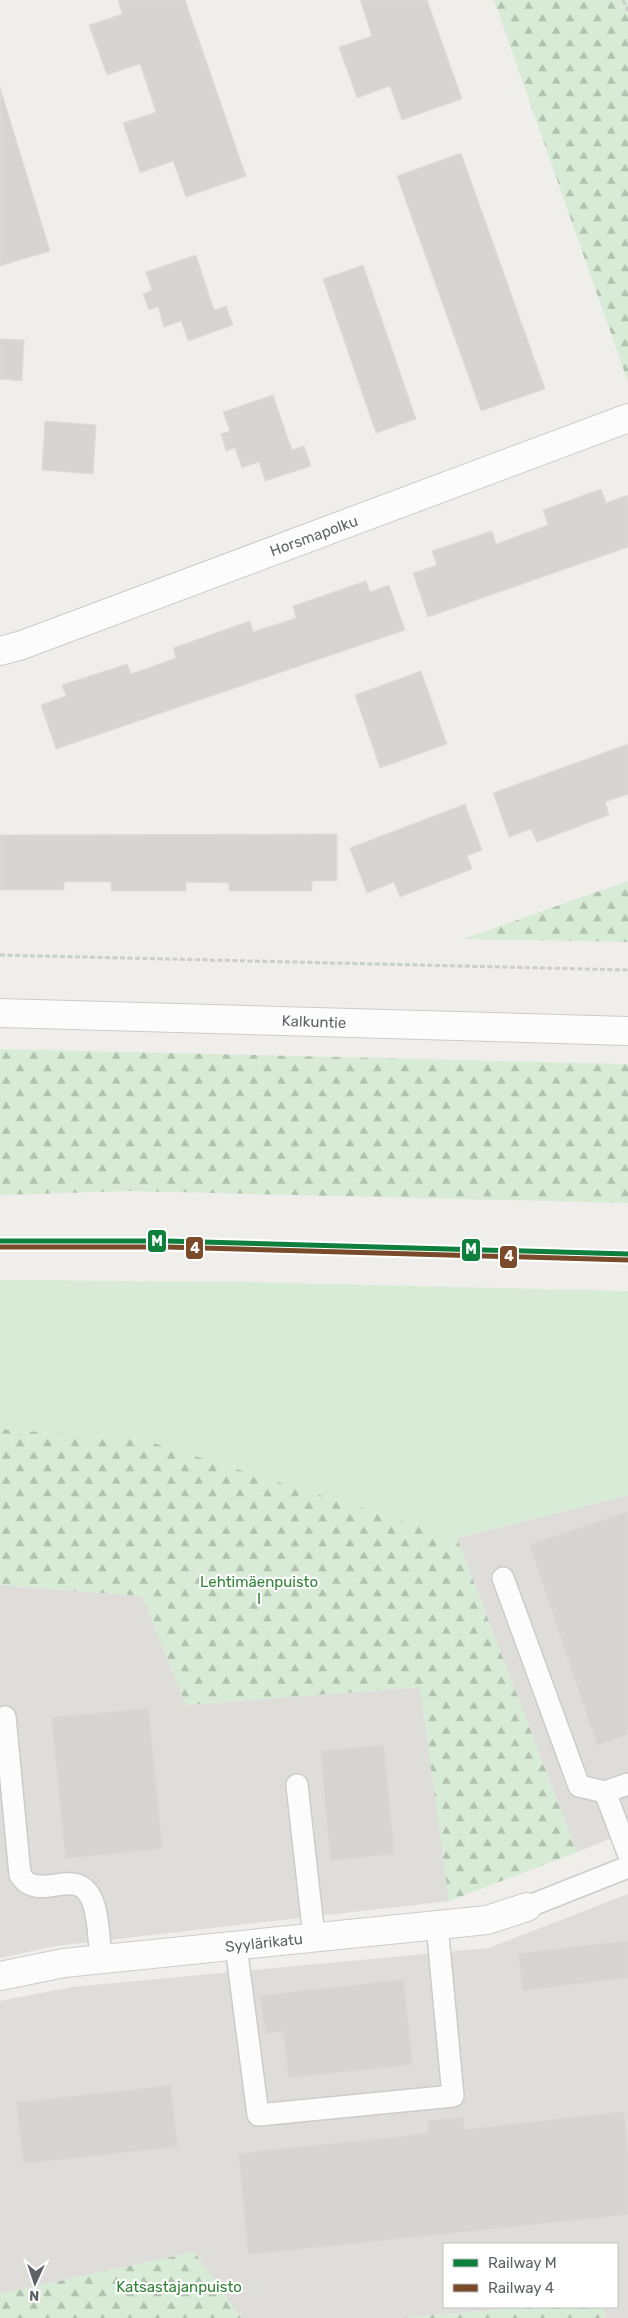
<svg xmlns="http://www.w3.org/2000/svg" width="628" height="2318" font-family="Rubik,sans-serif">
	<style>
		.industrial { fill: #dfddda }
		.green { fill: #d8ebd6 }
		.forest { fill: url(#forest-firs) }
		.building { fill: #d6d5d3; stroke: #deddd9 }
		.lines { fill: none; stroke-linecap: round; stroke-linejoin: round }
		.service-casing { stroke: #cbcccc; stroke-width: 24 }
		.minor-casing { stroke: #cbcccc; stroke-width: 30 }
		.tertiary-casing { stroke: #cbcccc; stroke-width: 30 }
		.path { stroke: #cacfcc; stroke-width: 3; stroke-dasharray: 5 2.5; stroke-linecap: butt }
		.service { stroke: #fdfcfc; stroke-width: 21 }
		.minor { stroke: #fdfcfc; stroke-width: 28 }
		.tertiary { stroke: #fdfcfc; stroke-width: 28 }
		.rail-1-casing { stroke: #fff; stroke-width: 9 }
		.rail-2-casing { stroke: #fff; stroke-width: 9 }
		.rail-1 { stroke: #0e7f3c; stroke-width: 5 }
		.rail-2 { stroke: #7a4b2a; stroke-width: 5 }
		.labels { text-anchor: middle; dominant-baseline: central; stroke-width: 4.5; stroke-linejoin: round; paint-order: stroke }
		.street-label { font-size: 15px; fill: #5f6368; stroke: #fff }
		.park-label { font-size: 15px; fill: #348238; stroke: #fff }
		.line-badge { stroke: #fff; stroke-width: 2 }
		.badge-label { font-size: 14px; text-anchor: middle; font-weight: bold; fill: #fff }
	</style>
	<defs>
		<pattern id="forest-firs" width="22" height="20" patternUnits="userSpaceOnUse" patternTransform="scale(1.25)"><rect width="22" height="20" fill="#d8ebd6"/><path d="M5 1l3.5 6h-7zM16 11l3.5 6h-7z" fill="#b2c2b1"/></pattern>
	</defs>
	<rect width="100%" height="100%" fill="#efeeea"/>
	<g class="industrial">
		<path d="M628,1495V1832L577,1852L457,1538Z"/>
		<path d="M0,1585L142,1596L186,1705L421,1687L449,1901L55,1946L0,1958Z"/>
		<path d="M628,1894V2318H607L601,2307H617V2244H444V2307H529L399,2318H241L194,2252L0,2294V2001L72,1987L489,1948Z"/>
	</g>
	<path class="green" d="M0,1280L240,1282L628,1291V1495L457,1538L144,1440L0,1429Z"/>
	<g class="forest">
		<path d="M494,0H628V382Z"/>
		<path d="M628,881V942L463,939Z"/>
		<path d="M0,1049L628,1064V1203L130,1191L0,1195Z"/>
		<path d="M0,1429L144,1440L457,1538L577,1852L449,1901L420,1687L186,1705L142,1596L0,1585Z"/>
		<path d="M194,2252L241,2318H0V2294Z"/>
		<path d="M529,2307H601L607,2318H399Z"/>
	</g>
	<g class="building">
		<path d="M118,0H185L246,176L186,197L173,161L140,173L123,123L156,112L140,64L107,75L89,25L122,14Z"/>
		<path d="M360,0H427L462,99L402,120L390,86L357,98L339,47L372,36Z"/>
		<path d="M0,87L50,251L0,266Z"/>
		<path d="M461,153L545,389L481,411L397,176Z"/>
		<path d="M196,255L214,310L226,306L233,325L188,341L181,321L164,327L158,307L149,310L143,294L152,290L146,272Z"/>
		<path d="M363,265L416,419L376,433L323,279Z"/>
		<path d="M0,339L24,340L22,381L0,379Z"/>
		<path d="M273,395L292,450L304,446L311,466L265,481L259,462L242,468L235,448L226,451L221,434L230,431L223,412Z"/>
		<path d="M45,421L96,425L93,474L42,470Z"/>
		<path d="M601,489L606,503L628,495V547L428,617L413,573L437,565L432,551L492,531L496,544L548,525L543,510Z"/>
		<path d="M366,581L370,592L389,585L405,630L56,749L41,705L66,696L62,685L127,664L131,674L176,658L173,648L250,621L253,632L296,618L293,606Z"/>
		<path d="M421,671L447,744L380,768L355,695Z"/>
		<path d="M628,744V794L605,802L609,815L537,842L531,829L509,837L493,793Z"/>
		<path d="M465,804L482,850L467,856L472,869L400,897L394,882L367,893L350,848Z"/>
		<path d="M337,834V881H312V891H229V883L186,882V891H111V882H64V890H0V835Z"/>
		<path d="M628,1511V1735L597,1746L529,1544Z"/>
		<path d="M149,1708L163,1849L65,1859L51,1717Z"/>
		<path d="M384,1744L395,1854L330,1861L320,1751Z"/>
		<path d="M628,1940V1978L522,1991L518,1953Z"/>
		<path d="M404,1979L413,2065L288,2078L283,2032L265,2034L260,1995Z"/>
		<path d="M171,2085L178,2147L23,2164L16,2102Z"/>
		<path d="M624,2111L628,2148V2215L248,2255L238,2153L428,2133L427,2120L463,2117L465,2129Z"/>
	</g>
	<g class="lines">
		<defs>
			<g id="service">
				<path d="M503,1578L579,1786L605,1792L628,1784"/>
				<path d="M5,1717L20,1875C22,1877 25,1882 28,1883C49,1896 81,1865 94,1905C99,1922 99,1942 101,1959"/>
				<path d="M297,1785L314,1937"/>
				<path d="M605,1792L628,1853"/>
				<path d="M527,1907L628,1867"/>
				<path d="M236,1946L258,2115L453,2096L437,1925"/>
			</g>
			<g id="minor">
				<path d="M0,651L22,645L628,418"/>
				<path d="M0,1976L64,1963L487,1920L527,1907"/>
			</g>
			<path id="tertiary" d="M0,1013L628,1031"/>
		</defs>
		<use href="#service" class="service-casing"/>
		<use href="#minor" class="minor-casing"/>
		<use href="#tertiary" class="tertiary-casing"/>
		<g class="path">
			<path d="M623,0L628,11"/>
			<path d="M0,955L628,970"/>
		</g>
		<use href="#service" class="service"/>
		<use href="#minor" class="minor"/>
		<use href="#tertiary" class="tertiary"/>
		<defs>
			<path id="rail-1" d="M0,1241H167L628,1254"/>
			<path id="rail-2" d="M0,1247H167L628,1260"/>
		</defs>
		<use href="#rail-1" class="rail-1-casing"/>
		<use href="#rail-2" class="rail-2-casing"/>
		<use href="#rail-1" class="rail-1"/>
		<use href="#rail-2" class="rail-2"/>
	</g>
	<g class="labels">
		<g class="street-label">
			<text transform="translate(314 536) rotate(-20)">Horsmapolku</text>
			<text transform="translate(314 1022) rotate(2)">Kalkuntie</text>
			<text transform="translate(264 1943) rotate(-6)">Syylärikatu</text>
		</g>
		<g class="park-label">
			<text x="259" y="1582">Lehtimäenpuisto<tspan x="259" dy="17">I</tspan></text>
			<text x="179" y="2287">Katsastajanpuisto</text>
		</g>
	</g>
	<g class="line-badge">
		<rect x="147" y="1229" width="20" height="24" rx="5" fill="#0e7f3c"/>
		<rect x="185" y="1236" width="19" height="24" rx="5" fill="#7a4b2a"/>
		<rect x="461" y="1238" width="20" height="24" rx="5" fill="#0e7f3c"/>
		<rect x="499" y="1245" width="19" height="24" rx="5" fill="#7a4b2a"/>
	</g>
	<g class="badge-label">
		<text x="157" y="1246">M</text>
		<text x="195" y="1253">4</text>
		<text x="471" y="1254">M</text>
		<text x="509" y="1261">4</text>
	</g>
	<rect x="443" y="2243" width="175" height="65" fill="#ffffff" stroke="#bfc1c3"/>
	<rect x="453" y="2259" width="25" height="8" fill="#0e7f3c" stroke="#bfc1c3"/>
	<text x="488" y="2268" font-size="15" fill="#5f6368">Railway M</text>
	<rect x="453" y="2284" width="25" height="8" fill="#7a4b2a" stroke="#bfc1c3"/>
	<text x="488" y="2293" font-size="15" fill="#5f6368">Railway 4</text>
	<g transform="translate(35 2283) rotate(183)" stroke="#ffffff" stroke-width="4" paint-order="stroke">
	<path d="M0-4L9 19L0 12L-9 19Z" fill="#5f6368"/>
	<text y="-8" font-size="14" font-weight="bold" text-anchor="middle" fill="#5f6368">N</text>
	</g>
</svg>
